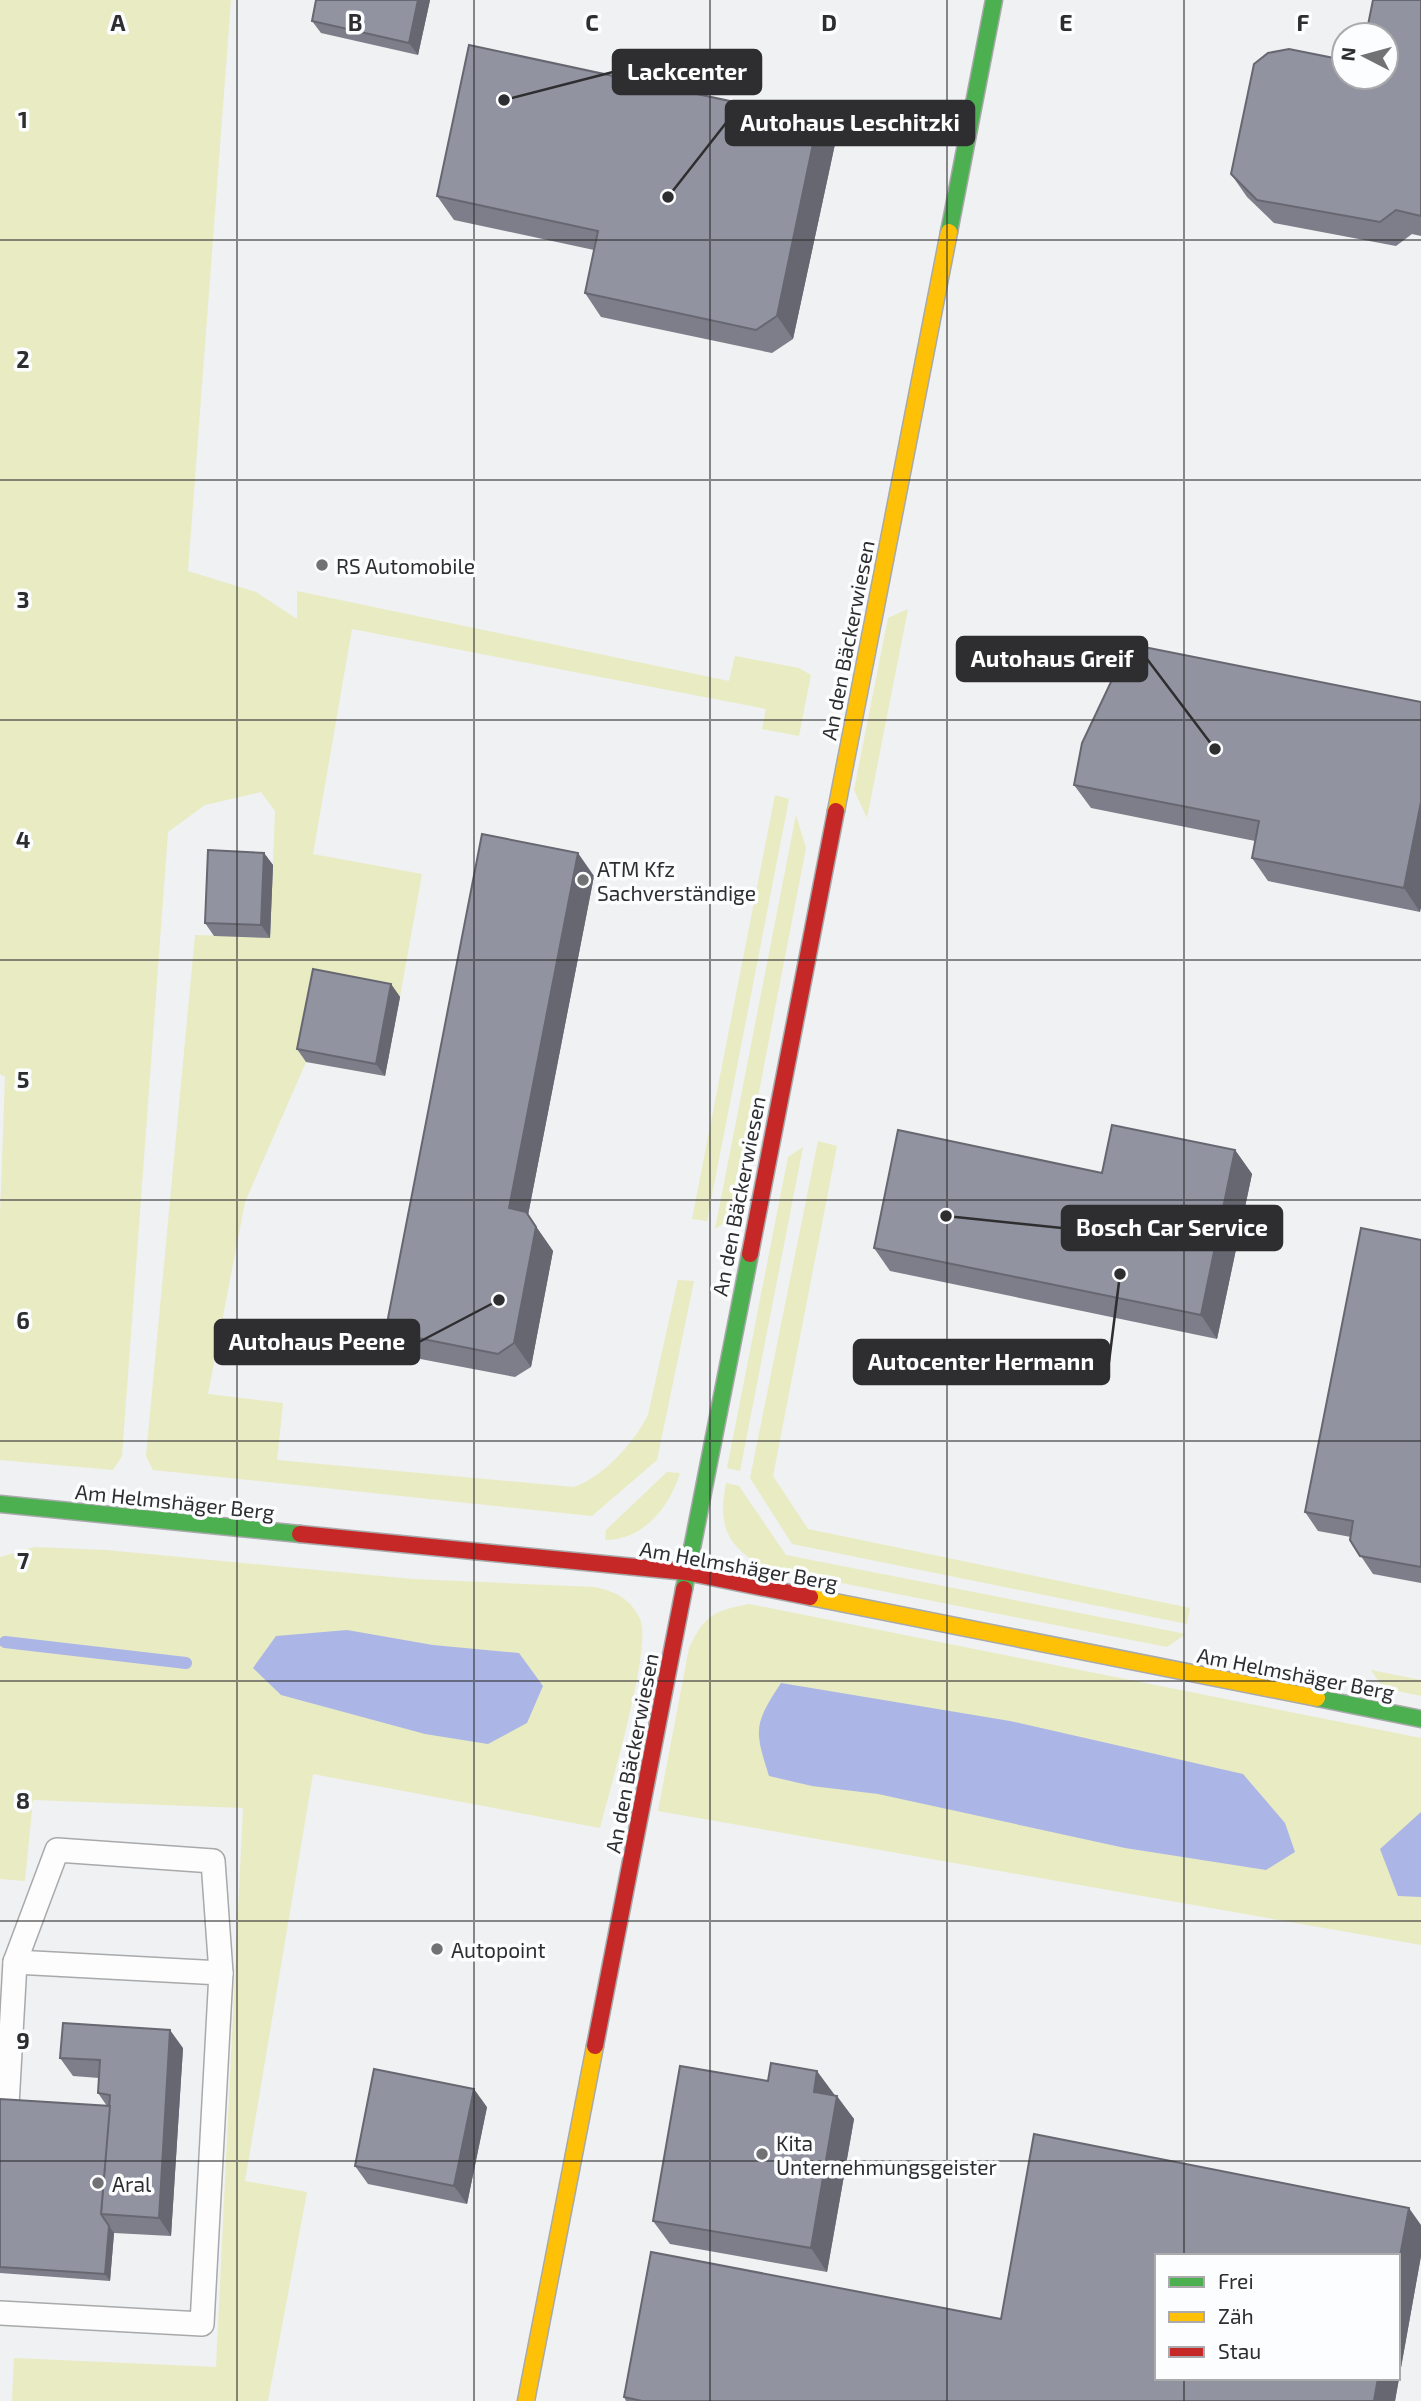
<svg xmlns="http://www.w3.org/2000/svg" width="1421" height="2401" font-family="'Exo 2',sans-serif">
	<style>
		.green { fill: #e9ebc3 }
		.water { fill: #abb6e7 }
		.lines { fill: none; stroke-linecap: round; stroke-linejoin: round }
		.stream { stroke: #abb6e7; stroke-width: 12 }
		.lane-casing { stroke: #a8a9aa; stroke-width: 26 }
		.fast-casing { stroke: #a8a9aa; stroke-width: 19 }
		.slow-casing { stroke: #a8a9aa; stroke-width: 19 }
		.jam-casing { stroke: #a8a9aa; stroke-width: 19 }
		.lane { stroke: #fdfdfd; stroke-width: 23 }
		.fast { stroke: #4caf50; stroke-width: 16 }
		.slow { stroke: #ffc107; stroke-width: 16 }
		.jam { stroke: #c62828; stroke-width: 16 }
		.wall { fill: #7d7e8a }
		.shaded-wall { fill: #666770 }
		.building { fill: #9193a0; stroke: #666770; stroke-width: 2 }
		.grid { fill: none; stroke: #2e2e30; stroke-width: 2; stroke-opacity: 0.55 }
		.poi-dot { fill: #727274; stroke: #fcfdff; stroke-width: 2.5 }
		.labels { text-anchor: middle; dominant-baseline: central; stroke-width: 7; stroke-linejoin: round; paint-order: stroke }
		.poi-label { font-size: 21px; fill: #2e2e30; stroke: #fcfdff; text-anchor: start }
		.street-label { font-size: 21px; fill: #2e2e30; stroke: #fcfdff }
		.grid-label { font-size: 23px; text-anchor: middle; font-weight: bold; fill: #2e2e30; stroke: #fcfdff; stroke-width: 7; stroke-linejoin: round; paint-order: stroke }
		.leader { fill: none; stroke: #2e2e30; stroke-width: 2.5 }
		.callout-dot { fill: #2e2e30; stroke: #fcfdff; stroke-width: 2.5 }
		.callout { fill: #2e2e30; stroke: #2e2e30; stroke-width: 2.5 }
		.callout-label { font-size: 23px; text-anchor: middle; font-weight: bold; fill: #fff }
	</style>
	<rect width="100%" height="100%" fill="#f0f1f2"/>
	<g class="green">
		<path d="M0,0H231L188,571L256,592L297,619V591L729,681L735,656L799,668L811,675L799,736L762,729L766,709L352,629L313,854L422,874L400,997L322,982L306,1062L245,1202L208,1394L283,1403L277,1460L574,1487C603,1477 634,1443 648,1415L678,1280L694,1281L657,1460L592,1516L153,1470L146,1456L195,935L270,937L275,811L261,792L205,805L168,832L122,1456L113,1470L0,1460V1215L5,1077L0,1074Z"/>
		<path d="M908,609L867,818L854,790L888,618Z"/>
		<path d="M775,795L789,799L707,1221L692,1219Z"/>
		<path d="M796,815L806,848L735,1216L715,1229Z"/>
		<path d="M818,1141L837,1146L773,1476L808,1529L1190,1608L1187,1624L792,1544L750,1478Z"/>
		<path d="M803,1147L740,1471L727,1468L788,1157Z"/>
		<path d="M667,1472L680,1473C669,1508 643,1540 605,1540L606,1530Z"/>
		<path d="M726,1483L739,1486L786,1555L1186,1634L1167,1647L765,1568C726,1545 718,1527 726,1483Z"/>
		<path d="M35,1547L106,1550L413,1579L594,1587C615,1591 631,1599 640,1619C653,1645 609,1792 600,1828L313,1774L245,2181L307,2192L268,2401H12L14,2358L216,2367L243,1808L33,1800L25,1881L0,1879V1557Z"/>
		<path d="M749,1604L1421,1738V1945L658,1811L689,1648C705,1614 714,1611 749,1604Z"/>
		<path d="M1371,1670L1421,1680V1696L1383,1688Z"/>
	</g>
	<g class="water">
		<path d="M347,1630L433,1645L519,1653L543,1686L527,1723L488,1744L425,1734L281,1695L253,1668L276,1636Z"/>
		<path d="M781,1683L1010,1721L1243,1774L1285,1823L1295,1852L1266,1870L1125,1848L878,1794L812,1786L769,1776C754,1729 754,1724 781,1683Z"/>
		<path d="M1421,1812V1897L1398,1896L1380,1849Z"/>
	</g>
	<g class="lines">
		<path class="stream" d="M5,1642L186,1663"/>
		<defs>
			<g id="lane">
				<path d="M15,1962L57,1850L213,1861L221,1973"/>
				<path d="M0,2313L202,2324L221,1973L15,1962L7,2105"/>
			</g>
			<g id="fast">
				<path d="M949,232L994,0"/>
				<path d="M0,1504L300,1534"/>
				<path d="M684,1589L750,1254"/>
				<path d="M1317,1698L1421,1719"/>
			</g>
			<g id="slow">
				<path d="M836,811L949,232"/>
				<path d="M810,1597L1317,1698"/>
				<path d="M526,2401L595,2046"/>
			</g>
			<g id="jam">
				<path d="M750,1254L836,811"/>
				<path d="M300,1534L686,1572L810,1597"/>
				<path d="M595,2046L684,1589"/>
			</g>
		</defs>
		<use href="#lane" class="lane-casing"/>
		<use href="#fast" class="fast-casing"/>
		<use href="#slow" class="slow-casing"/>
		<use href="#jam" class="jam-casing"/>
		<use href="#lane" class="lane"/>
		<use href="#fast" class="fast"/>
		<use href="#slow" class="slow"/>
		<use href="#jam" class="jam"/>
	</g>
	<g class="wall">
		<path d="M316,0H430L418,55L321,33L312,21Z"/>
		<path d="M1421,0V236L1412,234L1396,246L1274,223L1247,197L1231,174L1344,77Z"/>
		<path d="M818,120L835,144L793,339L772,353L601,317L585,293L594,250L454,220L437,196Z"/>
		<path d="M1421,702L1420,912L1268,881L1252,858L1255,841L1091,808L1074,785Z"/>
		<path d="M264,853L273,865L270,938L214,936L205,923Z"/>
		<path d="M594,876L528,1215L553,1251L531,1367L515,1377L415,1358L388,1318Z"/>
		<path d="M391,984L400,997L385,1076L306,1062L297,1049Z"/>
		<path d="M1235,1150L1252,1174L1217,1339L890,1271L874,1248L1102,1173Z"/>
		<path d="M1421,1240V1583L1373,1574L1350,1540L1351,1537L1318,1531L1305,1512Z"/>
		<path d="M183,2048L171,2236L114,2233L110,2281L0,2273V2099L107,2106L98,2093L99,2078L73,2076L60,2058Z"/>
		<path d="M834,2094L854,2119L827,2272L670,2244L653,2221Z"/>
		<path d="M487,2107L467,2204L368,2184L355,2166Z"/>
		<path d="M1421,2225V2256L1395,2401H626L624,2397L1001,2319Z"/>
	</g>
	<g class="shaded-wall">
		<path d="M418,0H430L418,55L409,43Z"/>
		<path d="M818,120L835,144L793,339L777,316Z"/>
		<path d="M1421,802V908L1420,912L1404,888Z"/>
		<path d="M264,853L273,865L270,938L261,925Z"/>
		<path d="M578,853L594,876L528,1215L553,1251L531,1367L514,1343L509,1208Z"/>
		<path d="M391,984L400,997L385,1076L376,1064Z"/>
		<path d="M1235,1150L1252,1174L1217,1339L1201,1315Z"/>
		<path d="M170,2030L183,2048L171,2236L159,2218Z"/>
		<path d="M817,2071L834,2094L830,2116L814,2092Z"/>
		<path d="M474,2089L487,2107L467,2204L454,2186Z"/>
		<path d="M837,2096L854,2119L827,2272L811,2248Z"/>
		<path d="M1409,2208L1421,2225V2256L1395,2401H1374L1378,2378H1398V2267Z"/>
		<path d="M109,2226L114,2233L110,2281L105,2274Z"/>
	</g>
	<g class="building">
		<path d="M316,0H418L409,43L312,21Z"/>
		<path d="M1373,0H1421V216L1396,210L1380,222L1257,200L1231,174L1254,64L1268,53L1289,49L1339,59L1344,47V77H1386V35H1366Z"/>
		<path d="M469,45L818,120L777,316L756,330L585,293L598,231L437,196Z"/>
		<path d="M1129,644L1421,702V802L1404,888L1252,858L1259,821L1074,785L1082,743Z"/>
		<path d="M482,834L578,853L509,1208L526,1212L536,1227L514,1343L498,1354L398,1334L388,1318Z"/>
		<path d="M208,850L264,853L261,925L205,923Z"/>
		<path d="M313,969L391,984L376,1064L297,1049Z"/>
		<path d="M1112,1125L1235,1150L1201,1315L874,1248L898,1130L1102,1173Z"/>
		<path d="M1361,1228L1421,1240V1567L1360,1556L1350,1540L1353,1521L1305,1512Z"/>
		<path d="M63,2023L170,2030L159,2218L101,2214L110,2095L98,2093L100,2060L60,2058Z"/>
		<path d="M771,2063L817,2071L814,2092L837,2096L811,2248L653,2221L680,2066L768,2081Z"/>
		<path d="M374,2069L474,2089L454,2186L355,2166Z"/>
		<path d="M0,2099L110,2106L101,2214L109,2226L105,2274L0,2267Z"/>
		<path d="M1034,2134L1409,2208L1398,2267V2256H1157V2378H1378L1374,2401H642L624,2397L651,2252L1001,2319Z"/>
	</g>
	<path class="grid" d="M237,0V2401M474,0V2401M710,0V2401M947,0V2401M1184,0V2256M0,240H1421M0,480H1421M0,720H1421M0,960H1421M0,1200H1421M0,1441H1421M0,1681H1421M0,1921H1421M0,2161H1421M1184,2378V2401"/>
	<g class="poi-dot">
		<circle cx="322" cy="565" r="7"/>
		<circle cx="583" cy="880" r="7"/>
		<circle cx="437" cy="1949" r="7"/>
		<circle cx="762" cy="2154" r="7"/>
		<circle cx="98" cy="2183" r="7"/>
	</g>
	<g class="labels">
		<g class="poi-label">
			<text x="336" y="565">RS Automobile</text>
			<text x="597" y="868">ATM Kfz<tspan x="597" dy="24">Sachverständige</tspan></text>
			<text x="451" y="1949">Autopoint</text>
			<text x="776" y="2142">Kita<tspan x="776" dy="24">Unternehmungsgeister</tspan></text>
			<text x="112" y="2183">Aral</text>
		</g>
		<g class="street-label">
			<text transform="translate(847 640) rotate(-79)">An den Bäckerwiesen</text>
			<text transform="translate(738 1196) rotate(-79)">An den Bäckerwiesen</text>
			<text transform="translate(175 1501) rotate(6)">Am Helmshäger Berg</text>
			<text transform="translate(739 1565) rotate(10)">Am Helmshäger Berg</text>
			<text transform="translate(1296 1673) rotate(11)">Am Helmshäger Berg</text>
			<text transform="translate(631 1753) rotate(-79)">An den Bäckerwiesen</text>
		</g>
	</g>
	<g class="grid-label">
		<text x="118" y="31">A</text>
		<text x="355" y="31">B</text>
		<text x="592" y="31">C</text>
		<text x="829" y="31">D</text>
		<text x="1066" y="31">E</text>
		<text x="1303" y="31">F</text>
		<text x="23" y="128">1</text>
		<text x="23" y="368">2</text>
		<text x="23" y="608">3</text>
		<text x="23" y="848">4</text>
		<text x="23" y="1088">5</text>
		<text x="23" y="1329">6</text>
		<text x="23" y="1569">7</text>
		<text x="23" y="1809">8</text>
		<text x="23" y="2049">9</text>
	</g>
	<path class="leader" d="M504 100L613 72M668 197L726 123M1215 749L1147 659M946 1216L1062 1228M499 1300L419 1342M1120 1274L1109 1362"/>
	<g class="callout-dot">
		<circle cx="504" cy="100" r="7"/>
		<circle cx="668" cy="197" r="7"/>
		<circle cx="1215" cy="749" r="7"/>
		<circle cx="946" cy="1216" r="7"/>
		<circle cx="499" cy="1300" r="7"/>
		<circle cx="1120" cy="1274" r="7"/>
	</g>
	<g class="callout">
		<rect x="613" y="50" width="148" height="44" rx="7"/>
		<rect x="726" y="101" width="248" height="44" rx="7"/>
		<rect x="957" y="637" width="190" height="44" rx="7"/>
		<rect x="1062" y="1206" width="220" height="44" rx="7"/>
		<rect x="215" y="1320" width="204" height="44" rx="7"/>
		<rect x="854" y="1340" width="255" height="44" rx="7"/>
	</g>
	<g class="callout-label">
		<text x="687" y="80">Lackcenter</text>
		<text x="850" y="131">Autohaus Leschitzki</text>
		<text x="1052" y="667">Autohaus Greif</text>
		<text x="1172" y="1236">Bosch Car Service</text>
		<text x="317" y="1350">Autohaus Peene</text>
		<text x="981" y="1370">Autocenter Hermann</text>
	</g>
	<rect x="1155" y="2254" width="245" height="126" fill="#fcfdff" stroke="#aaaaac" stroke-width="2"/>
	<rect x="1169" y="2277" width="35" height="10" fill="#4caf50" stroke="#aaaaac" stroke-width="2"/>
	<text x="1218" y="2289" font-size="21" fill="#2e2e30">Frei</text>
	<rect x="1169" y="2312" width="35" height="10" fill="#ffc107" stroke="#aaaaac" stroke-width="2"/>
	<text x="1218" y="2324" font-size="21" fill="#2e2e30">Zäh</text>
	<rect x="1169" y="2347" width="35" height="10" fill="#c62828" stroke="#aaaaac" stroke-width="2"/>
	<text x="1218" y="2359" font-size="21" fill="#2e2e30">Stau</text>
	<g transform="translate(1365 56) rotate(276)"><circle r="33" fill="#fcfdff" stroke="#aaaaac" stroke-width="2"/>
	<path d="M0-5L12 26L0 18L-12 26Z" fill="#727274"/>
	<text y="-10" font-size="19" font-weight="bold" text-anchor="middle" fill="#2e2e30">N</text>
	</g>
</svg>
